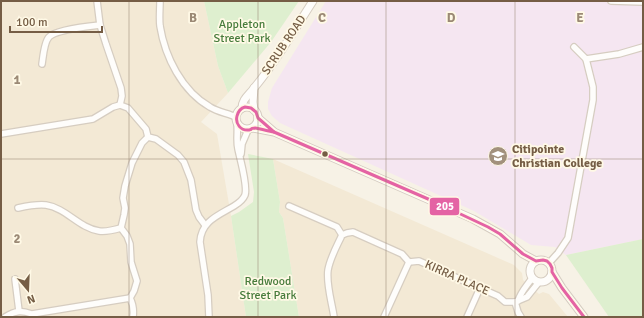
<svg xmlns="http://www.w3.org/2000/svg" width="644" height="318" font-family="Signika,sans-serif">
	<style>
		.residential { fill: #f3e9d5 }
		.education { fill: #f5e6f1 }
		.green { fill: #deefcf }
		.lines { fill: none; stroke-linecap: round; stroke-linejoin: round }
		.minor-casing { stroke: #d6cdc1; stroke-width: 8 }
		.tertiary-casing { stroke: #d6cdc1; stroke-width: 9 }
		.minor { stroke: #fefdfb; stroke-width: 5.5 }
		.tertiary { stroke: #fefdfb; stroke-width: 7 }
		.bus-1-casing { stroke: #fff9e6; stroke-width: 6 }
		.bus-1 { stroke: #e463a4; stroke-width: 3 }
		.grid { fill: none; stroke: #9b8975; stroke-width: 1; stroke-opacity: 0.55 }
		.bus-dot { fill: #755d45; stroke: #fff9e6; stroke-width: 1.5 }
		.labels { text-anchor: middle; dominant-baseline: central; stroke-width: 3.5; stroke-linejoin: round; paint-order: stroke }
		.park-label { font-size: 12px; fill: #477c3c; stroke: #fff9e6 }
		.street-label { font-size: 12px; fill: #755d45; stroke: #fff9e6 }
		.poi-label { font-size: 12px; font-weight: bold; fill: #755d45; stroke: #fff9e6; text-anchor: start }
		.grid-label { font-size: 13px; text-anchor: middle; font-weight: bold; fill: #9b8975; stroke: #fff9e6; stroke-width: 3.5; stroke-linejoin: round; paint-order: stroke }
		.line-badge { stroke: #fff9e6; stroke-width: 1.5 }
		.badge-label { font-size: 11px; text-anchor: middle; font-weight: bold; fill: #fff }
	</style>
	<rect width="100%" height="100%" fill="#f7f2e6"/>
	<g class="residential">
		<path d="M1,1H204L218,66L228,93L201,122L217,134L231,216L246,317H1Z"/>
		<path d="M273,159L514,265L522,273L523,280L539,294L543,292L549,294L568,317H299L283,218L279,212L280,202Z"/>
	</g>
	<path class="education" d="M326,1H643V239L566,255L555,247L531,245L474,211L280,123L272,116L268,109V102L272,88Z"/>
	<g class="green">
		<path d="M204,1H299L271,42L228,93L218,66Z"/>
		<path d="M248,154L273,159L280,202L279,212L283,218L299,317H246L231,216L239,212L253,202L254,192Z"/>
		<path d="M643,239V317H609L566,255Z"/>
	</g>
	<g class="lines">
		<defs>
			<g id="minor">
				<path d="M97,1L100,25L106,44L121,88L122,96L120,105"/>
				<path d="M160,1C160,9 159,18 160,26C165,57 182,91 210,107C218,112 227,113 236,117"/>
				<path d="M611,1L643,2"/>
				<path d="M586,59L619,54L643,47"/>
				<path d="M42,64C43,58 44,42 49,37C55,30 90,26 100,25"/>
				<path d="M1,134L87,120L93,119L113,107L120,105L128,108L146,129L148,137L156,139L178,155L184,162L191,180L196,210L199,217L205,225"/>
				<path d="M241,154L242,144L248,130"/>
				<path d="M289,206L337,227L342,235"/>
				<path d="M18,208C27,206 37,204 46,205C66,208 79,228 99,231C106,232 114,230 121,228"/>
				<path d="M549,263L558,253L568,238L593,100V87L586,59L574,47"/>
				<path d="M15,279L19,311"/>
				<path d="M518,301C521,291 527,286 532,278"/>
				<path d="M515,302L518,312L521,317"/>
				<path d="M5,317C15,311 20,310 32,314L130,298"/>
				<path d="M133,317C134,310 133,304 130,298L134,291L137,281L131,262L130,244L127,236L121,228L124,215L125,208L123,198L125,186L132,163L142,143L148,137"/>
				<path d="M209,317L208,295L200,242C201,221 219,215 234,206C239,203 243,200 245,195C248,186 240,159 238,149C236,141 238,133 237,124"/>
				<path d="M334,317C332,303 326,284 328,270C330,258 337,246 342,235L347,233L353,232L402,254L409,262L419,261L498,296L505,302H515L527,297L539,282"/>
				<path d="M384,317L409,262"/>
				<path d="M467,317L480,288"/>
			</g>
			<g id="tertiary">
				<circle cx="247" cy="118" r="11"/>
				<path d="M242,108C242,99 249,95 254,88C277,61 294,30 313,1"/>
				<path d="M254,110L253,102L254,88"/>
				<path d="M258,118L273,131"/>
				<path d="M253,128L274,132L473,219L500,234L523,254L536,261"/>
				<circle cx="541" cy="271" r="11"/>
				<path d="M552,272L562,288L584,317"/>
			</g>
		</defs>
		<use href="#minor" class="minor-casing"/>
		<use href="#tertiary" class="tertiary-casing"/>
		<use href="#minor" class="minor"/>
		<use href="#tertiary" class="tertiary"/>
		<defs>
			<g id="bus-1">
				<path d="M245,107L251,108L256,112L258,118L274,132C268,131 261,129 255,128C249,128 254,129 249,130C241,131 235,124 237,116C238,112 241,108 245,107Z"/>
				<path d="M274,132L435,202L488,227L500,234L523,254L536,261L543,260L547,261L550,264L552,268V272L562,288L584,317"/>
			</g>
		</defs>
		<use href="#bus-1" class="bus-1-casing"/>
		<use href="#bus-1" class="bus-1"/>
	</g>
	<path class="grid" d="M129,1V317M258,1V317M386,1V317M515,1V317M1,159H643"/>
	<defs>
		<symbol id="school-disc" viewBox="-11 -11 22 22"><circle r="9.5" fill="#a2917d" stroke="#fff9e6"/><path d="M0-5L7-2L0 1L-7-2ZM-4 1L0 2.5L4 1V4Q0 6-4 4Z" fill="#fff"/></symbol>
	</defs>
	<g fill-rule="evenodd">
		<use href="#school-disc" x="487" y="145" width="22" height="22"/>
	</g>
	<circle class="bus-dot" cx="325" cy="154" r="3.5"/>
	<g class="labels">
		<g class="park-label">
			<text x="242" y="24">Appleton<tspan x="242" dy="14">Street Park</tspan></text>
			<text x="268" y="281">Redwood<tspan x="268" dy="14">Street Park</tspan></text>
		</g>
		<g class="street-label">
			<text transform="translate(284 45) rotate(-56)">SCRUB ROAD</text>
			<text transform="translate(457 278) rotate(24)">KIRRA PLACE</text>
		</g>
		<g class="poi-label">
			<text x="512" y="149">Citipointe<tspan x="512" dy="14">Christian College</tspan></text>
		</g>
	</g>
	<g class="grid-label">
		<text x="193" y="22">B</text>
		<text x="322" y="22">C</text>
		<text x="451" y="22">D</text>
		<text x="580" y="22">E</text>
		<text x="17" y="84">1</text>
		<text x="17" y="243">2</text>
	</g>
	<rect class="line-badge" x="429" y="197" width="31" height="19" rx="4" fill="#e463a4"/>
	<g class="badge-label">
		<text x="445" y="210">205</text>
	</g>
	<rect width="644" height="318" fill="none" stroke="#755d45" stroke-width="4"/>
	<g transform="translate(28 290) rotate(161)" stroke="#fff9e6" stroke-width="3" paint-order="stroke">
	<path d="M0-3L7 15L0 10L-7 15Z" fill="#755d45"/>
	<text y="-6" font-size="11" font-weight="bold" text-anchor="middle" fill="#755d45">N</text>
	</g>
	<path d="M10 26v6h92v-6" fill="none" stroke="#755d45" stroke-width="2"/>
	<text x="16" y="26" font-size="12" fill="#755d45" stroke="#fff9e6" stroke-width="3" paint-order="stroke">100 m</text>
</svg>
